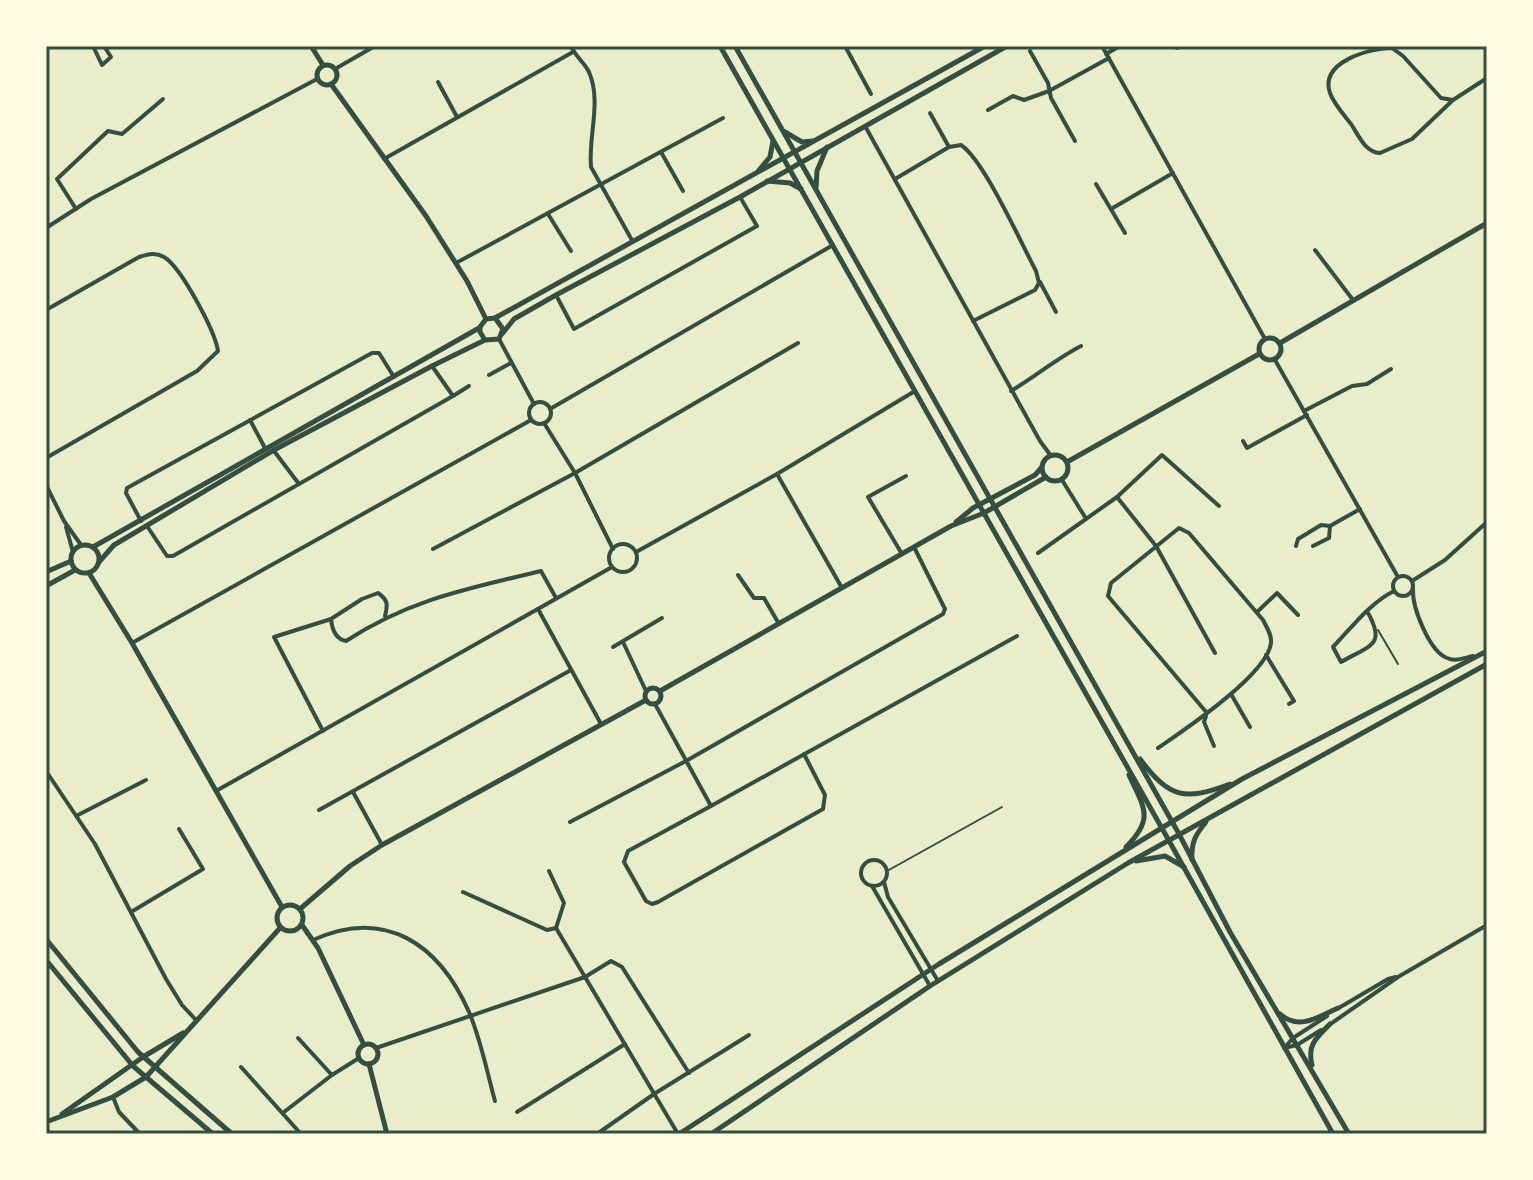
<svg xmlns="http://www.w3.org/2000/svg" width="1533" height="1180" font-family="'PT Sans',sans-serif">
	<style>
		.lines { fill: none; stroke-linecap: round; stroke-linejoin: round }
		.service { stroke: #344e41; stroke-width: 2 }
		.minor { stroke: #344e41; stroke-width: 4 }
		.tertiary { stroke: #344e41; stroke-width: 5 }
		.secondary { stroke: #344e41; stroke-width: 5 }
		.neatline { fill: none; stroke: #344e41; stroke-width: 3 }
	</style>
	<rect width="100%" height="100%" fill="#e9edc9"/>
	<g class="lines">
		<g class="service">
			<path d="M1378,630L1398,664"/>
			<path d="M887,871L1002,807"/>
		</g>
		<g class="minor">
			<path d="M93,46L102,65L111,57L104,46"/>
			<path d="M571,46C575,56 584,62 589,72C602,102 588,136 591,167L633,242"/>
			<path d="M845,46L871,94"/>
			<path d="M1102,46L1265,339"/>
			<path d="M1175,46L1177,48"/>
			<path d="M1030,51L1048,83L1051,98L1075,141"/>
			<path d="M1106,54L1120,46"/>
			<path d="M335,69L375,46"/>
			<path d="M438,82L457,117"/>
			<path d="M1453,100L1441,98L1403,56L1392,48C1370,48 1319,62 1330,93C1334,104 1344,115 1351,124C1359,136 1365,152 1380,153L1412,139L1453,100L1487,78"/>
			<path d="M988,110L1013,96L1024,100L1049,91L1109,58"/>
			<path d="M930,113L949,147"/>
			<path d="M865,126L1040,441L1051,456"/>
			<path d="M661,152L683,191"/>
			<path d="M384,159L573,52"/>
			<path d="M895,179L949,147L961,145C984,160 1021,243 1036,271L1039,283L1035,290L973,321"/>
			<path d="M1096,184L1125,233"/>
			<path d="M76,209L57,179L108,131L122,134L163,99"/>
			<path d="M1111,209L1173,173"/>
			<path d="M548,214L571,251"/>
			<path d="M46,228L91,199L317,79"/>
			<path d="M1315,250L1353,300"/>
			<path d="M456,263L723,118"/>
			<path d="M1040,282L1056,312"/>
			<path d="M556,295L574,329L757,226L740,197"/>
			<path d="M46,310L139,257C149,254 155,252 164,257C181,267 215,331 218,351L197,371L46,458"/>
			<path d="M499,339L534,404"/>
			<path d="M1275,360L1398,577"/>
			<path d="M489,375L511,363"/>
			<path d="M1011,391C1036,376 1056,359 1081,346"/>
			<path d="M453,396L469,386"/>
			<circle cx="540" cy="413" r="11"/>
			<path d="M550,409L833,245"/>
			<path d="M1304,411L1352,386L1367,384L1391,369"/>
			<path d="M250,420L265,448"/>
			<path d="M544,423L575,473L613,549"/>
			<path d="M1243,441L1247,448L1307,415"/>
			<path d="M274,451L299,484"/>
			<path d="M777,474L842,588"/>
			<path d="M1062,480L1085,517"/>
			<path d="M46,485L64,521L81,545"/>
			<path d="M1117,497L1156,546L1215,653"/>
			<path d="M141,521L126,493L127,488L372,353H379L394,377"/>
			<path d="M147,526L167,556H173L453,396L432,366"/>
			<path d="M66,527L73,552"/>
			<circle cx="623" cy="558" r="14"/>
			<path d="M1296,546L1298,539L1321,525L1330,526L1360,509"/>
			<path d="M1313,546L1329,538L1330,526"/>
			<path d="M433,549L575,473L798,343"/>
			<path d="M636,552L777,474L915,391"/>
			<path d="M1038,553L1117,497L1162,455L1219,506"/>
			<path d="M902,554L868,497L906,476"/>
			<path d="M738,575L754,598H764L779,624"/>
			<circle cx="1403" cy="586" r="10"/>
			<path d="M1412,581L1445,560L1487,522"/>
			<path d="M1413,589C1412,607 1429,651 1447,658C1455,662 1464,658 1473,656"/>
			<path d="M538,609L601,724"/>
			<path d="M1367,611C1387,646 1370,645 1341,662L1333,647C1352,627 1370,603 1394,591"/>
			<path d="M1257,612L1277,593L1298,615"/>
			<path d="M331,619C332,629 335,639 346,641C411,599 467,589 541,571L556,598"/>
			<path d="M623,642L646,691"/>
			<path d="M132,643L531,420"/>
			<path d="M613,647L662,618"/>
			<path d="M1266,655L1294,701L1289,704"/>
			<path d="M1231,694L1250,727"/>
			<path d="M655,704L711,806L1017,636"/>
			<path d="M1206,716L1204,722L1214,746"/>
			<path d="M323,731L274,637L331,619L362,599L378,593C388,600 388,604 385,616"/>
			<path d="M1158,748C1184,730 1267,675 1271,643C1272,635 1267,628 1263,620L1189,533L1179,528L1111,583L1108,596L1207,713"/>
			<path d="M46,771L95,844L166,979L182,1005L196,1020"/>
			<path d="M216,791L612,567"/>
			<path d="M353,792L382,845"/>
			<path d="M711,806L628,851L624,862L646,901L652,904L658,902L823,809L825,795L804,754"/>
			<path d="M319,810L571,670"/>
			<path d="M78,815L146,780"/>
			<path d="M570,822L686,761L943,614L945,609L914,547"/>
			<circle cx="874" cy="873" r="13"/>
			<path d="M884,882L888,897L938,981"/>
			<path d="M872,886L930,986"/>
			<path d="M463,892L547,930L556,928L564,903L549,871"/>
			<path d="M131,912L203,869L179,829"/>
			<path d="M556,928L678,1134"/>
			<path d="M313,940C385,907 439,944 469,1012C481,1040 487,1072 495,1101"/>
			<path d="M1337,1009L1388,979L1396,977"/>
			<path d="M1329,1025L1398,977L1487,925"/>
			<path d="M298,1038L331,1074"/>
			<path d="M1286,1046L1293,1038L1327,1016"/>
			<path d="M376,1048L585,977L611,961L622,967L689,1073"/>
			<path d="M1284,1048L1297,1045L1321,1030"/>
			<path d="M241,1067L301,1134"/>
			<path d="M113,1097L119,1112L140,1134"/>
			<path d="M284,1112L332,1075L359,1058"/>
			<path d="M517,1112L625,1044"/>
			<path d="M46,1126L49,1134"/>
			<path d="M597,1134L654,1094L749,1035"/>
		</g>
		<g class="tertiary">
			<path d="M311,46L323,65"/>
			<circle cx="327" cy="75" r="10"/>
			<path d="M331,84L426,216L467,281L486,319"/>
			<path d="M495,318L985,46"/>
			<path d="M502,334L514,319L556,295L740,197L1007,46"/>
			<circle cx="1270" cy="349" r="11"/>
			<path d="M1280,343L1487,223"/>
			<circle cx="1055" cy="468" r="13"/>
			<path d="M1067,462L1259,354"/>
			<path d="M956,522L973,508L1035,475L1042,467"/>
			<circle cx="85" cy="559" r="14"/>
			<path d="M93,547L479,328"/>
			<path d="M99,562L114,545L274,450L432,366L485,340L499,339L503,329L495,318L486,319L480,327V332L485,340"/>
			<path d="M46,572L71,561"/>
			<path d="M89,573L132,643L282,907"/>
			<path d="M46,586L75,570"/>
			<circle cx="653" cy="696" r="8"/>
			<path d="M660,691L951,526L984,513L1046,477"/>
			<path d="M1179,834L1230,932L1349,1134"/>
			<path d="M1168,839L1333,1134"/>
			<circle cx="290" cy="918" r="13"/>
			<path d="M300,909L350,866L382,845L646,700"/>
			<path d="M302,925L318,948L364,1045"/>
			<path d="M1280,1014C1299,1031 1318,1017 1338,1008"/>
			<circle cx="368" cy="1054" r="10"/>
			<path d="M369,1064L387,1134"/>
			<path d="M1312,1065C1307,1045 1316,1038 1330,1024"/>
			<path d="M62,1114L143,1057L183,1033"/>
			<path d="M46,1122L113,1097L146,1077L280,928"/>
		</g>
		<g class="secondary">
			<path d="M720,46L1168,839"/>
			<path d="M735,46L1179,834"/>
			<path d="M785,132L802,142L813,141"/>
			<path d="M759,170L770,157L773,141"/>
			<path d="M767,181L790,183L801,189"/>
			<path d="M816,188L817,171L827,147"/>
			<path d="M1140,759C1170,799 1185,801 1230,784"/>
			<path d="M1126,847C1155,818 1144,808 1129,775"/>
			<path d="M1192,860C1191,843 1195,835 1206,822"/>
			<path d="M1136,861L1165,856L1184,867"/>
			<path d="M46,939L138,1052L232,1134"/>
			<path d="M46,960L133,1066L213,1134"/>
			<path d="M679,1134L939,964L1242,779L1487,651"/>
			<path d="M711,1134L930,986L1128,863L1487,664"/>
		</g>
	</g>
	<rect width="1533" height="1180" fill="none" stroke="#fefae0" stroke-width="96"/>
	<rect x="48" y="48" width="1437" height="1084" class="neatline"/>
</svg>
